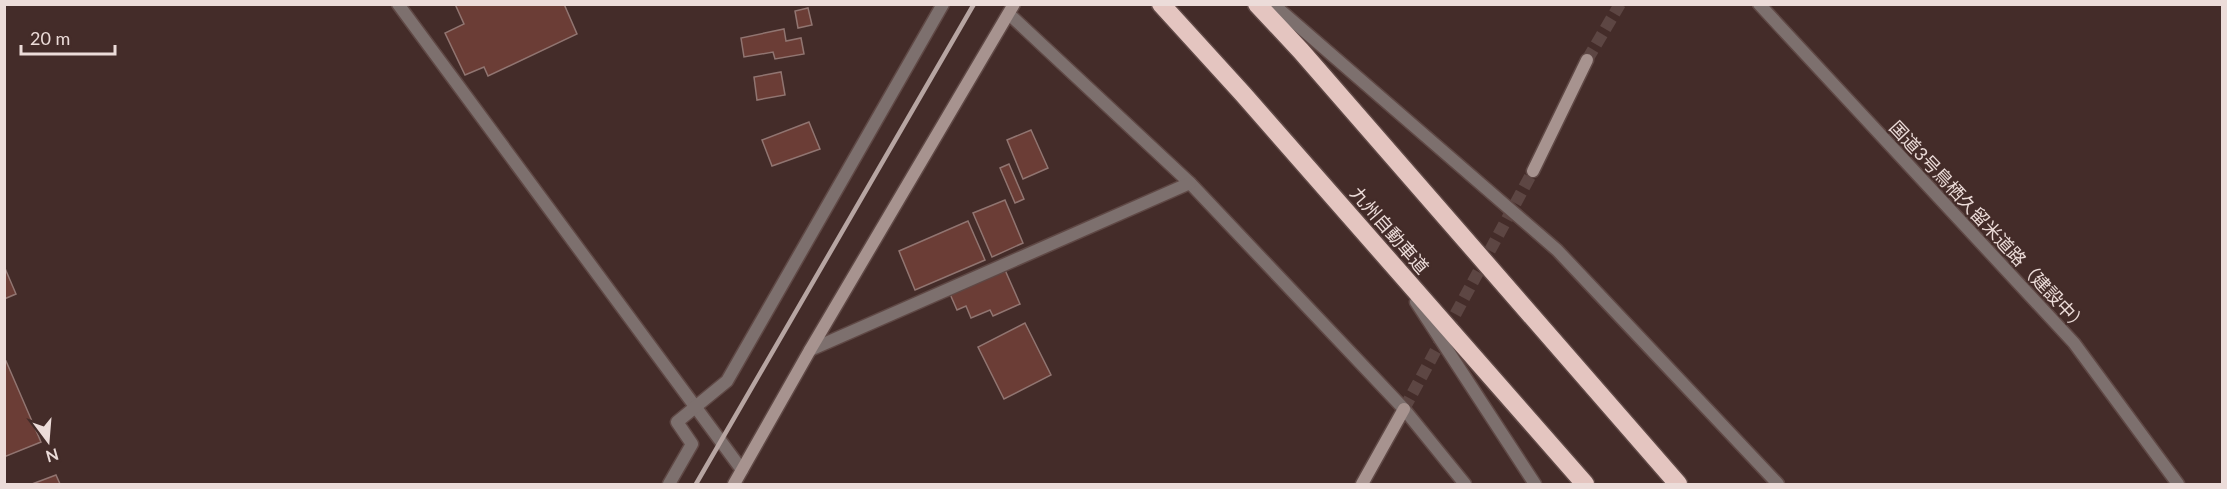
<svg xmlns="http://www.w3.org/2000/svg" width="2227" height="489" font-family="Lato,'Noto Sans JP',sans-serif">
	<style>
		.building { fill: #6b3d36; stroke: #917571; stroke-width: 1.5 }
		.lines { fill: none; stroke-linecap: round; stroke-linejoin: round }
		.secondary-tunnel { stroke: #5d4643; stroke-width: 12; stroke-dasharray: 12 6; stroke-linecap: butt }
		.lane-casing { stroke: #5f4845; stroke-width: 15 }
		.street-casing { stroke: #5f4845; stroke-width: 15 }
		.secondary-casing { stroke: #5f4845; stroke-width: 15 }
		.highway-casing { stroke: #5f4845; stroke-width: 21 }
		.lane { stroke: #7d706e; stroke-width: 12 }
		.street { stroke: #7d706e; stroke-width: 12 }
		.secondary { stroke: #a7938f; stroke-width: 12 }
		.highway { stroke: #e4c5c0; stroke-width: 18 }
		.rail { stroke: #b7a5a2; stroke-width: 4.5 }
		.labels { text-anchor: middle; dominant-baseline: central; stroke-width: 4.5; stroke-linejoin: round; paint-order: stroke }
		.street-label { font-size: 18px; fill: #ecdcd9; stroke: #442c29 }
	</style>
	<rect width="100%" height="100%" fill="#442c29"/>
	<g class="building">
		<path d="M455,4H564L577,34L488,76L484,67L465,75L445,33L464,24Z"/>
		<path d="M808,8L812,25L798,28L795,11Z"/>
		<path d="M784,29L786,41L801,38L804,54L775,59L773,52L744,57L741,38Z"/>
		<path d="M781,72L785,95L757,100L754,77Z"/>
		<path d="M809,122L820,149L772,166L762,140Z"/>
		<path d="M1031,130L1048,168L1023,179L1007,140Z"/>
		<path d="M1009,164L1024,199L1015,203L1000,168Z"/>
		<path d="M1005,200L1023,243L992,257L973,213Z"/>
		<path d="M968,221L985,260L915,290L899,251Z"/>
		<path d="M4,266L16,294L4,299Z"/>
		<path d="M1005,270L1020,304L993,316L990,310L971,318L966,306L957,310L950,294Z"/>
		<path d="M1025,323L1051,375L1004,399L978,347Z"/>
		<path d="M6,361L41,442L4,457V362Z"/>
		<path d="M56,475L60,484H32Z"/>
	</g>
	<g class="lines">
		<g class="secondary-tunnel">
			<path d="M1587,60L1620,4"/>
			<path d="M1404,409L1533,171"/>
		</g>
		<defs>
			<g id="lane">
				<path d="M1273,4L1557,250L1778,484"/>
				<path d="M1416,302L1535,484"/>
			</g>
			<g id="street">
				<path d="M398,4L742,470"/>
				<path d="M1759,4L2074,343L2178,484"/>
				<path d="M1009,14L1190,183L1404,409L1465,484"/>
				<path d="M810,350L1190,183"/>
				<path d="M669,484L692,444L677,422L727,381L943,4"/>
			</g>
			<g id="secondary">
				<path d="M1533,171L1587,60"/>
				<path d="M734,484L810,350L1014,4"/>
				<path d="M1362,484L1404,409"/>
			</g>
			<g id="highway">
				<path d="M1161,4L1243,94L1585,484"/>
				<path d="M1257,4L1301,51L1678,484"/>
			</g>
		</defs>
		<use href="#lane" class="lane-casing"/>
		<use href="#street" class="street-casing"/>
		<use href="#secondary" class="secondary-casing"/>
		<use href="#highway" class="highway-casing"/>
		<use href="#lane" class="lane"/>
		<use href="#street" class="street"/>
		<use href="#secondary" class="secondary"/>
		<use href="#highway" class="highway"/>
		<path class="rail" d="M696,484L974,4"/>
	</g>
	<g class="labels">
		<g class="street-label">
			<text transform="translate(1989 226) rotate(47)">国道3号鳥栖久留米道路（建設中）</text>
			<text transform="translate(1390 230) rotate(49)">九州自動車道</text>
		</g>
	</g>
	<rect width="2227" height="489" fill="none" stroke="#ecdcd9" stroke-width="12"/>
	<g transform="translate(48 441) rotate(164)" stroke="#442c29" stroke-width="4.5" paint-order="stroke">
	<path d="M0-4.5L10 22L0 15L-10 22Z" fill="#ecdcd9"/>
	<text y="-9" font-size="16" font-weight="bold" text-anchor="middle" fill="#ecdcd9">N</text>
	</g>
	<path d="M21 45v9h94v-9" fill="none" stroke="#ecdcd9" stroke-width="3"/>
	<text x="30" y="45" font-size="18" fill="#ecdcd9" stroke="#442c29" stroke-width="4.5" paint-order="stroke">20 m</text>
</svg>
